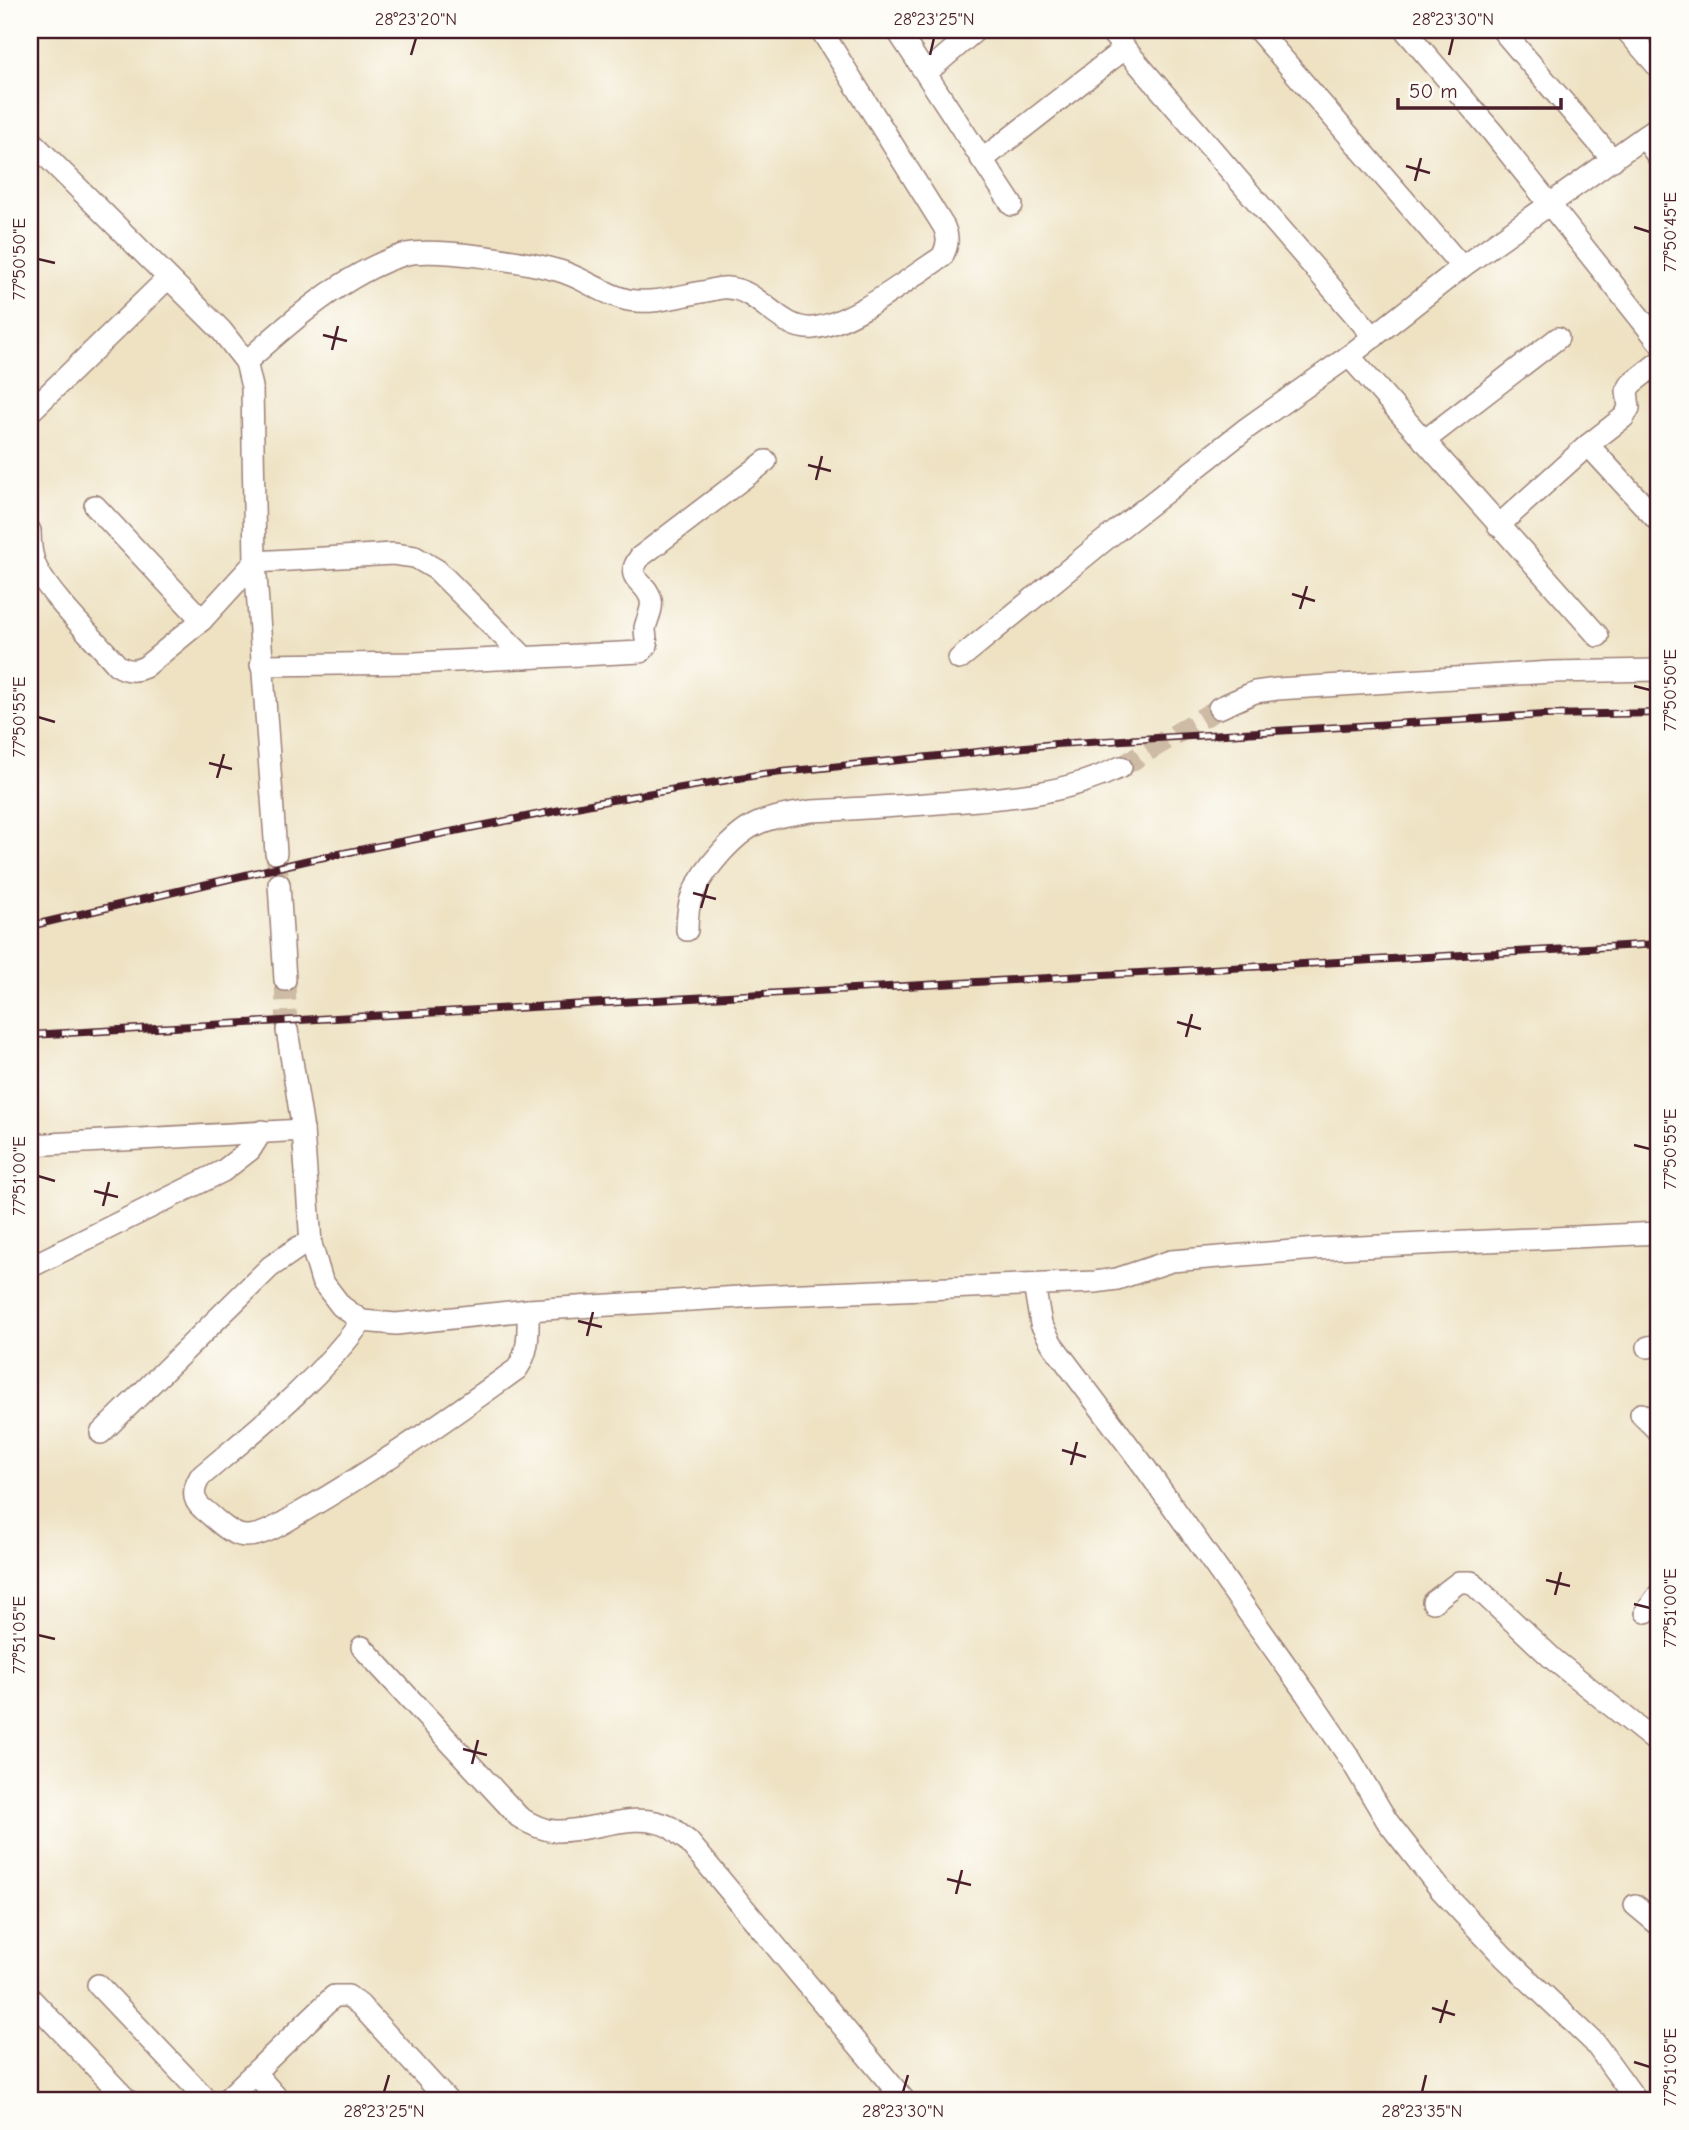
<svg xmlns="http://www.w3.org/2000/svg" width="1689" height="2130" font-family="'Comic Neue',sans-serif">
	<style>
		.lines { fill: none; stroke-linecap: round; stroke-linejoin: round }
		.minor-tunnel { stroke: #cdbba5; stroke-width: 21; stroke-dasharray: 21 10; stroke-linecap: butt }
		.minor-casing { stroke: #9c8077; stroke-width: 24 }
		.minor { stroke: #fff; stroke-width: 21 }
		.rail-casing { stroke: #4a1f2b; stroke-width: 8 }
		.rail { stroke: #fdfcf7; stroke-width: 5; stroke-dasharray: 16; stroke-linecap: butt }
		.ticks { fill: none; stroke: #4a1f2b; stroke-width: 2.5 }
		.neatline { fill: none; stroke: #4a1f2b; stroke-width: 2.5 }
		.ticks-label { font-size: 18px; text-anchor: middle; fill: #4a1f2b }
	</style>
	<rect width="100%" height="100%" fill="#fdfcf7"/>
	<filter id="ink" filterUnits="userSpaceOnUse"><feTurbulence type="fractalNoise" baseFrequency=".0143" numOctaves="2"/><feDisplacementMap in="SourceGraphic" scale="14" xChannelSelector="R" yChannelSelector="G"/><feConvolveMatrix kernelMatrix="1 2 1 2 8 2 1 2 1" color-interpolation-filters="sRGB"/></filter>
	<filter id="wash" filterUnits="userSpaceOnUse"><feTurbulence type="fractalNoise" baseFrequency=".00686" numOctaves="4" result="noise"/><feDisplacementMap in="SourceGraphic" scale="28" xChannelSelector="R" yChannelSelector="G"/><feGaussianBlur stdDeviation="1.57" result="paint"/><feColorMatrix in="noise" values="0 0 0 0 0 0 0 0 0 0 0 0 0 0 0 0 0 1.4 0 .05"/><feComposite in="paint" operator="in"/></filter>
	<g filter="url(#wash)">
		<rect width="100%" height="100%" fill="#eee2c3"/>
	</g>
	<g filter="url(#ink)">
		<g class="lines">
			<g class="minor-tunnel">
				<path d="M1121,767L1219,708"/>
				<path d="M276,853L279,884"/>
				<path d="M285,980L287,1030"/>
			</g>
			<defs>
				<g id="minor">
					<path d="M897,30L1012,205"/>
					<path d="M1109,30L1374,337"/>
					<path d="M1258,30L1462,267"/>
					<path d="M1405,30L1493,133L1659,342"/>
					<path d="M1502,30L1613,160"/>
					<path d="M1626,30L1659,68"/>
					<path d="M926,73L976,30"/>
					<path d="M1644,137L1659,158"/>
					<path d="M30,140L221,330L246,362L252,387L255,562L276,853"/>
					<path d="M982,160L1124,49"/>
					<path d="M1349,356L1598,636"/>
					<path d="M246,362C290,322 345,273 403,255C433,246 528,262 560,271C584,278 604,295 628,300C654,305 682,295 707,291C713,290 721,287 728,288C759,289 780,331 813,328C852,324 908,279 942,257C948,245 949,239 944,227L821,30"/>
					<path d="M30,412L168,278"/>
					<path d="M1424,441L1558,338"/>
					<path d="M1588,445L1659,522"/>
					<path d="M95,506L202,620"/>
					<path d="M1498,526L1588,445L1624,417L1629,408L1627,391L1631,384L1659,362"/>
					<path d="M30,531C30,544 31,557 37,569C51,597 95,639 117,665C127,671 134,672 145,667L202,620L255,562L393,554L415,557L437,570L525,658"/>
					<path d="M959,659L1101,543L1247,428L1349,356L1462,267L1659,126"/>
					<path d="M261,665L415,663L641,652L647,645C646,639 645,634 645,628C647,619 653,609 651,600C647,580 622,581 640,557L766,461"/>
					<path d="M1219,708L1255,692L1277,689L1551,672L1659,670"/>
					<path d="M279,884L285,980"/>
					<path d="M687,930C687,918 688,905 693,893C705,869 734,833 759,823C775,816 794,814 811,811C854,809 897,806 939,803C1005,798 1061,796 1121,767"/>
					<path d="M287,1030L303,1130"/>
					<path d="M30,1145L303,1130L311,1244L322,1281L341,1306L362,1321L396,1324L528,1310L756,1296L1095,1282L1117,1279L1171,1261L1317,1249L1659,1233"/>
					<path d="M30,1267L223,1171L250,1150L262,1131"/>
					<path d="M1034,1285L1041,1324L1052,1344L1144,1466L1307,1695L1351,1760L1387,1821L1441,1890L1504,1957L1594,2042L1636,2100"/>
					<path d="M362,1321C317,1382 258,1428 200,1477C193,1489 191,1499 203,1509C215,1518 231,1537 247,1536C266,1536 289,1519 305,1510C379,1467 448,1419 517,1369C530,1350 528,1332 528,1310"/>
					<path d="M1648,1347L1659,1345"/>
					<path d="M1641,1414L1659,1432"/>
					<path d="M101,1433L270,1267L299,1247L311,1244"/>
					<path d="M1433,1602L1459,1582H1471L1553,1659L1659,1744"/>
					<path d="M1646,1612L1659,1594"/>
					<path d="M362,1647L519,1817C530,1824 541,1830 555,1831C591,1833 634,1809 670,1827C676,1831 682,1837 688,1841L904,2100"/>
					<path d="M1635,1905L1659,1925"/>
					<path d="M98,1985L207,2100"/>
					<path d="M30,1998L127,2100"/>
					<path d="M255,2073L279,2100"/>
					<path d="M226,2100L334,1996H348L360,2005L447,2100"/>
				</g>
			</defs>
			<use href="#minor" class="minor-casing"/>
			<use href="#minor" class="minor"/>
			<defs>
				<g id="rail">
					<path d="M30,926L309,860L606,801L763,774L1055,744L1544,715L1659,713"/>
					<path d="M30,1035L1659,944"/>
				</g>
			</defs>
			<use href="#rail" class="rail-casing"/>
			<use href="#rail" class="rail"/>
		</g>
	</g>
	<path class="ticks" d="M411,55L416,38M930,55L934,38M1449,55L1453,38M1406,166L1430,173M1415,181L1421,158M1634,227L1650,232M38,259L55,263M323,335L347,341M332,350L338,326M808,465L831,471M816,480L822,456M1292,594L1315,601M1300,609L1307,586M1634,686L1650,690M38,717L55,722M209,763L232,769M217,778L224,754M693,893L716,899M701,908L708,884M1177,1022L1201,1029M1186,1037L1192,1014M1634,1145L1650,1149M38,1176L55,1181M94,1191L118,1197M103,1206L109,1182M578,1321L602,1327M587,1336L593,1312M1062,1450L1086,1457M1071,1465L1077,1442M1546,1580L1570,1586M1555,1595L1561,1572M1634,1604L1650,1608M38,1635L55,1639M463,1749L487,1755M472,1764L478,1740M947,1879L971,1885M956,1894L962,1870M1432,2008L1455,2015M1440,2023L1447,2000M1634,2062L1650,2067M384,2092L389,2075M903,2092L908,2075M1422,2092L1426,2075"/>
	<rect width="1689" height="2130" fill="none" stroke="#fdfcf7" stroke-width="77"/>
	<path d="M1398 98v10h163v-10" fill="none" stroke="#4a1f2b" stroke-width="3.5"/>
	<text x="1409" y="98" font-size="21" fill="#4a1f2b" stroke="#fdfcf7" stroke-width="5" paint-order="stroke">50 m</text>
	<rect x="38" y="38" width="1612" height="2054" class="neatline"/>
	<g class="ticks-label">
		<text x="416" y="25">28°23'20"N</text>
		<text x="934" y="25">28°23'25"N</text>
		<text x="1453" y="25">28°23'30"N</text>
		<text transform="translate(1670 232) rotate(-90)" y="6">77°50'45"E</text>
		<text transform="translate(19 259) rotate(-90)" y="6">77°50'50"E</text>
		<text transform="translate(1670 690) rotate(-90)" y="6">77°50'50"E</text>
		<text transform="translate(19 717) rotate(-90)" y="6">77°50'55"E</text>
		<text transform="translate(1670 1149) rotate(-90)" y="6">77°50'55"E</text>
		<text transform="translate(19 1176) rotate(-90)" y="6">77°51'00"E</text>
		<text transform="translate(1670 1608) rotate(-90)" y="6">77°51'00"E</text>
		<text transform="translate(19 1635) rotate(-90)" y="6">77°51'05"E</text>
		<text transform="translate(1670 2067) rotate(-90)" y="6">77°51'05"E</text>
		<text x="384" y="2117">28°23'25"N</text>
		<text x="903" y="2117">28°23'30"N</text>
		<text x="1422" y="2117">28°23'35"N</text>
	</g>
</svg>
